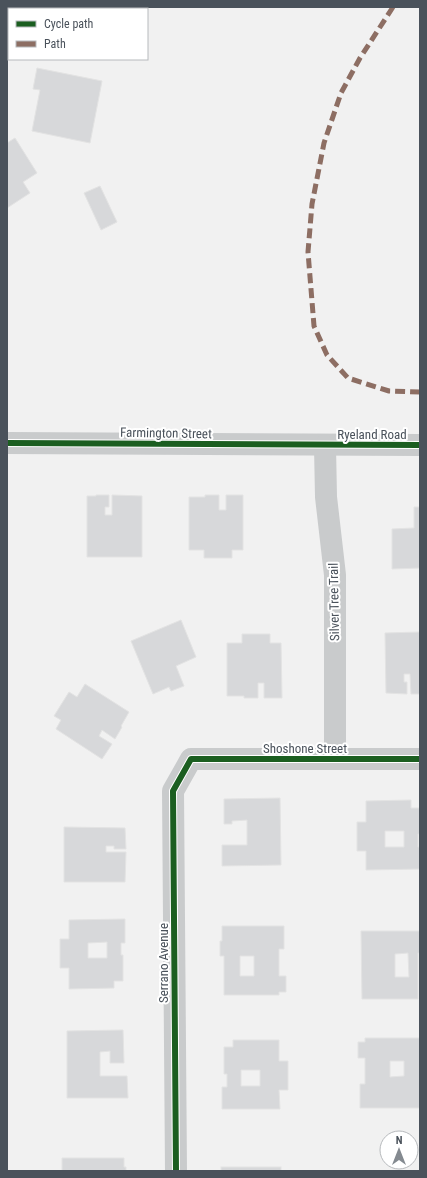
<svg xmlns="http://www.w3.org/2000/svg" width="427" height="1178" font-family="'Roboto Condensed',sans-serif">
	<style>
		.building { fill: #d7d8da; stroke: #e3e3e3; fill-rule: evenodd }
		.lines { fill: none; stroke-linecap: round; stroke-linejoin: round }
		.minor { stroke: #c9cbcc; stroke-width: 22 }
		.quiet { stroke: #8d6e63; stroke-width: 5; stroke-dasharray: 10 5; stroke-linecap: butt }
		.cycleway-casing { stroke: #fff; stroke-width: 8 }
		.cycleway { stroke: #1b5e20; stroke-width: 6 }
		.labels { text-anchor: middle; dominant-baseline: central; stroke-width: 4; stroke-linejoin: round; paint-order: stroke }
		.street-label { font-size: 13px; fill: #4a525b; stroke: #fff }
	</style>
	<rect width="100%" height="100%" fill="#f1f1f1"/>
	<g class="building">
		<path d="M16,7H67L68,9H17Z"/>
		<path d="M37,68L102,81L90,143L32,131L40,90L33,89Z"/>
		<path d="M15,138L37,173L23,182L30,193L7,208V143Z"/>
		<path d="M100,186L117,222L101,230L84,193Z"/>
		<path d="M96,495H109V507H105V515H112V495L142,496V557H87V496H96Z"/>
		<path d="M205,495H219V510H226V495H243V550H232V558H204V550H189V497H205Z"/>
		<path d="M414,507H420V568L392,569V529L414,528Z"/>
		<path d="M181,620L196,657L176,666L184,686L171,691L169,687L153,694L131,641Z"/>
		<path d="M420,632V694H411L410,674H404V682H407V694L386,693L385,633Z"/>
		<path d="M242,634H270V643H281L282,698H264V683H258V698H244V696H227V643H242Z"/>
		<path d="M85,684L129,712L121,726L122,727L115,739L102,730L99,736L112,744L102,759L56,729L61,720L54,716L69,692L77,697Z"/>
		<path d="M280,798L281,865L222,866V845H247V820L232,821V824H224V799Z"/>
		<path d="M411,800V808H420V834H418V847H420V869L366,870V851H357V822H366V801ZM385,831H404V847H385Z"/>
		<path d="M64,827L125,828L126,849H114V846H106V852H126L125,882H64Z"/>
		<path d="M125,919V943H121V955H123V981H114V988L69,989V968H60V939H69V920ZM107,942V958H88V943Z"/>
		<path d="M222,926H284V949H279V976H286V992H279V995H224V956H220V941H222ZM240,956H254V976H240Z"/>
		<path d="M361,931H420V953H418V999H362ZM408,953L409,977H395V954Z"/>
		<path d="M123,1030L124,1063H110V1051L100,1052V1076H127L128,1098H67V1031Z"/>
		<path d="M365,1038H420V1108H360V1084H365V1058H358V1042H365ZM390,1061H404V1076L390,1077Z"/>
		<path d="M233,1040H279V1061H288V1090H279L280,1109H222V1087H227V1074H224V1047H233ZM241,1070H260V1086H241Z"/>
		<path d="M62,1158H124V1167H126V1171H62Z"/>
		<rect x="221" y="1167" width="60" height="4"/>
	</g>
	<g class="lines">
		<g class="minor">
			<path d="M7,443L420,445"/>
			<path d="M325,446L326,497L335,575V759"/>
			<path d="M176,1171L173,791L191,759H420"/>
		</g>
		<path class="quiet" d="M393,7L360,58L341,93L324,143L312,204L308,252L314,326L327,355L348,378L389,391L420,392"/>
		<defs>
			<g id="cycleway">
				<path d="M7,443L420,445"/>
				<path d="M176,1171L173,791L191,759H420"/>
			</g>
		</defs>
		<use href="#cycleway" class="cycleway-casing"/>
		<use href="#cycleway" class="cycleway"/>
	</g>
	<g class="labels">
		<g class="street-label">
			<text transform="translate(166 433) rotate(1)">Farmington Street</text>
			<text x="372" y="434">Ryeland Road</text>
			<text transform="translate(334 602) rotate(-91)">Silver Tree Trail</text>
			<text x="305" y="748">Shoshone Street</text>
			<text transform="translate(163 963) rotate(-90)">Serrano Avenue</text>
		</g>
	</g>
	<rect width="427" height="1178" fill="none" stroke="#4a525b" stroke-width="16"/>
	<rect x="8" y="8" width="140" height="52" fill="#ffffff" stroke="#b7babd"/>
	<rect x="16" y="21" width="20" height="6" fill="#1b5e20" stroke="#b7babd"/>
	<text x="44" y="28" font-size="12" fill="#4a525b">Cycle path</text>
	<rect x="16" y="41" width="20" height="6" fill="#8d6e63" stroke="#b7babd"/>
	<text x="44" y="48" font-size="12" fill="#4a525b">Path</text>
	<g transform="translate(399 1150)"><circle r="19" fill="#ffffff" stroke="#b7babd"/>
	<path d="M0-3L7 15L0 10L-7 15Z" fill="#848a90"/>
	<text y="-6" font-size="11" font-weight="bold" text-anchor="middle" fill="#4a525b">N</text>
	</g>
</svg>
